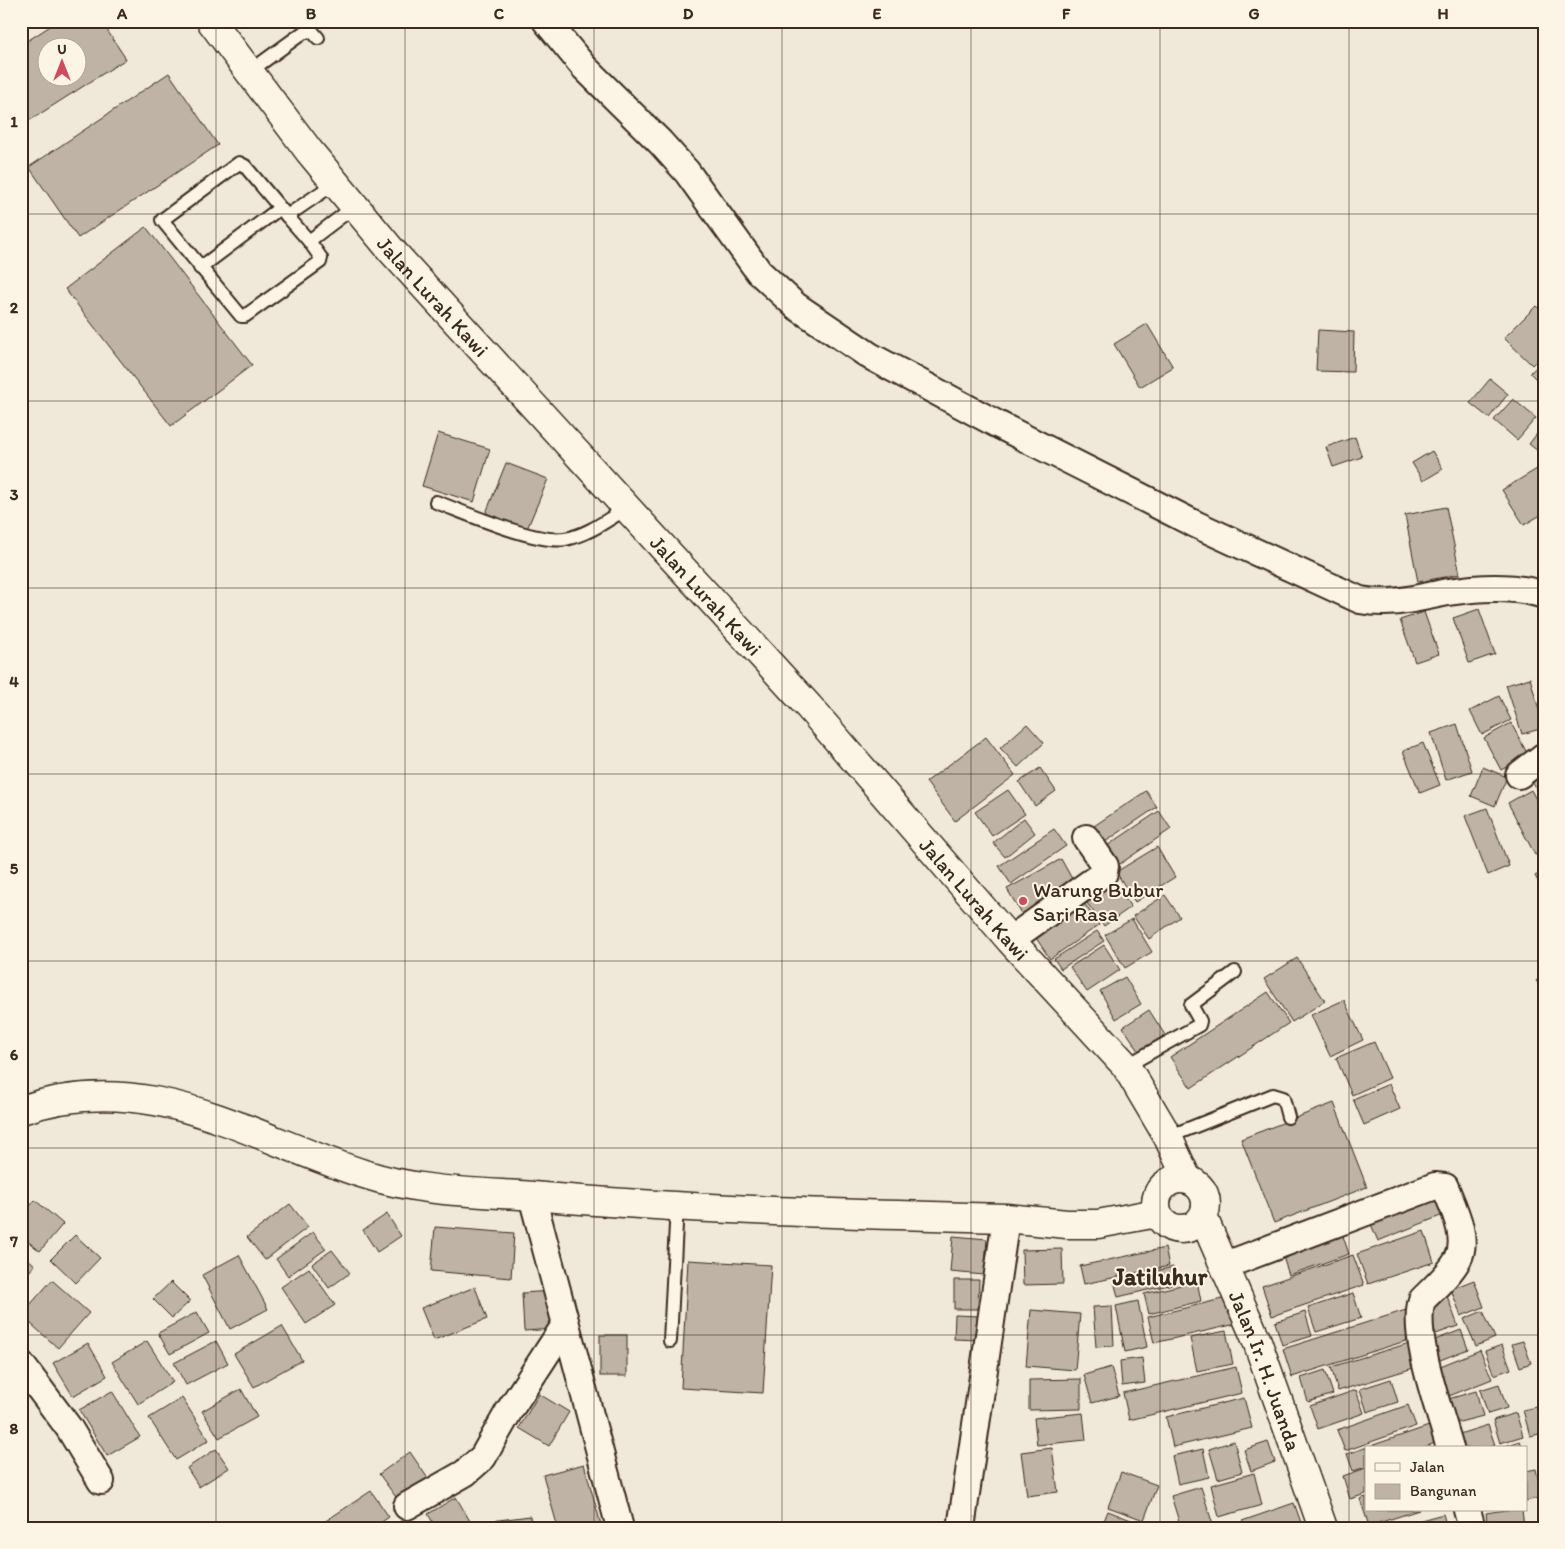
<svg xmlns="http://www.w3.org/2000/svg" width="1565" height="1549" font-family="Itim,sans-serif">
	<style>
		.building { fill: #beb3a4; stroke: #3b2a1e; fill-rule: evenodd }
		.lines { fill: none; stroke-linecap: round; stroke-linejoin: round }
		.lane-casing { stroke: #3b2a1e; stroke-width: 16 }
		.street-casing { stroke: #3b2a1e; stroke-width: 30 }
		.secondary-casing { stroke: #3b2a1e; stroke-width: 31 }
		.lane { stroke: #fcf5e5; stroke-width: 12 }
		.street { stroke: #fcf5e5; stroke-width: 26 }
		.secondary { stroke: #fcf5e5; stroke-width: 28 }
		.grid { fill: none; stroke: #3b2a1e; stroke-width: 1; stroke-opacity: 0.55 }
		.poi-dot { fill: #d1495b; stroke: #fcf5e5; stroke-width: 2 }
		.labels { text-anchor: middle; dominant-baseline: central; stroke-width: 4; stroke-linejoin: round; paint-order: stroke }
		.street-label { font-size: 21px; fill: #3b2a1e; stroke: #fcf5e5 }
		.poi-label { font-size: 21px; fill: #3b2a1e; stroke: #fcf5e5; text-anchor: start }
		.quarter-label { font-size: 24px; font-weight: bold; fill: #3b2a1e; stroke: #fcf5e5 }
		.neatline { fill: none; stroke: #3b2a1e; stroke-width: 2 }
		.grid-label { font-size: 16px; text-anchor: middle; font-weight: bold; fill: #3b2a1e }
	</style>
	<rect width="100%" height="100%" fill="#f0e9d9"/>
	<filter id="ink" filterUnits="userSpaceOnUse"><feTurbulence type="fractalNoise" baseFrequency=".02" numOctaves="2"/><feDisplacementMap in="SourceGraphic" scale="10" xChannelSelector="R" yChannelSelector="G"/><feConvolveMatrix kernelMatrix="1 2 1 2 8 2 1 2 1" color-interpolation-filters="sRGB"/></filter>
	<g filter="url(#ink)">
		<g class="building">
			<path d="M58,21H101L126,59L21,126V45ZM48,48H78V78H48Z"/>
			<path d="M169,73L218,145L78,238L29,167Z"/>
			<path d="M146,227L252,365L171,426L65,289Z"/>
			<path d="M1536,306L1544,313V353L1532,365L1504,338Z"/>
			<path d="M1147,324L1173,367L1140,387L1114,344Z"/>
			<path d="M1318,330L1354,332L1353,372L1316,371Z"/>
			<path d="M1544,360V387L1530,373Z"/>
			<path d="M1490,379L1508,394L1489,418L1470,403Z"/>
			<path d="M1513,399L1536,418L1517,440L1494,420Z"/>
			<path d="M1543,426L1544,427V456L1529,444Z"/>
			<path d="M438,433L490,449L474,502L422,486Z"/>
			<path d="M1355,437L1362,457L1333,467L1326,447Z"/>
			<path d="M1432,451L1443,469L1423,481L1412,463Z"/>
			<path d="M506,463L548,479L527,529L486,513Z"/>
			<path d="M1537,469L1544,480V513L1524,525L1502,490Z"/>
			<path d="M1446,507L1460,574L1418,582L1405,515Z"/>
			<path d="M1479,609L1495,654L1469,663L1453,618Z"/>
			<path d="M1424,612L1439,654L1415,662L1400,620Z"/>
			<path d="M1530,678L1544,728L1522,734L1506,685Z"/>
			<path d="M1499,696L1511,720L1482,735L1470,711Z"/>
			<path d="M1511,723L1528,755L1501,770L1484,738Z"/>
			<path d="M1027,724L1044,743L1018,767L1000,748Z"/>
			<path d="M1457,724L1472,771L1446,780L1431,733Z"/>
			<path d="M986,737L1015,775L955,821L926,782Z"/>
			<path d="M1423,743L1440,785L1420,793L1403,751Z"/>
			<path d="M1483,767L1507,777L1495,806L1471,796Z"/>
			<path d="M1544,767V802L1528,775Z"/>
			<path d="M1040,768L1056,791L1035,806L1019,782Z"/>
			<path d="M1008,790L1025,814L992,836L975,812Z"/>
			<path d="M1531,790L1544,814V851L1535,855L1508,803Z"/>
			<path d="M1146,791L1157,807L1102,844L1091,828Z"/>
			<path d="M1487,808L1509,866L1488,875L1465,816Z"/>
			<path d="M1159,811L1171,829L1117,866L1104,848Z"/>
			<path d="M1024,818L1035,833L1005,857L993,843Z"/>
			<path d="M1054,829L1066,846L1011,884L999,866Z"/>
			<path d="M1157,847L1175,877L1135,902L1116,872Z"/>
			<path d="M1061,859L1076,886L1023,916L1007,889Z"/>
			<path d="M1544,871V892L1535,876Z"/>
			<path d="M1111,879L1131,907L1104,926L1084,899Z"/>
			<path d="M1165,895L1180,917L1149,939L1133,916Z"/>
			<path d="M1083,901L1099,925L1050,959L1034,935Z"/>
			<path d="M1132,919L1152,952L1125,968L1105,935Z"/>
			<path d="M1097,931L1104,941L1061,969L1054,959Z"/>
			<path d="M1104,945L1120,970L1087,992L1070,967Z"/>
			<path d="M1297,958L1325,1001L1292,1022L1264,979Z"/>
			<path d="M1544,974V990L1536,981Z"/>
			<path d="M1125,977L1141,1004L1116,1019L1100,991Z"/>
			<path d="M1268,992L1289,1023L1191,1088L1170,1057Z"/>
			<path d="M1344,1000L1363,1040L1330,1056L1311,1015Z"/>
			<path d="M1149,1010L1165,1035L1139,1051L1123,1027Z"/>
			<path d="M1374,1042L1390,1078L1352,1095L1336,1058Z"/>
			<path d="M1389,1084L1400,1109L1364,1125L1353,1099Z"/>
			<path d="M1334,1103L1367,1187L1274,1223L1241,1139Z"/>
			<path d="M1439,1189L1448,1213L1378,1241L1368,1217Z"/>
			<path d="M35,1200L63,1224L40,1251L21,1236V1217Z"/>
			<path d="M290,1204L308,1227L265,1260L247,1237Z"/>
			<path d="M387,1214L401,1236L377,1252L363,1230Z"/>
			<path d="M435,1227L514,1233L511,1278L431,1271Z"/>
			<path d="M1341,1230L1349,1254L1289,1275L1281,1251Z"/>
			<path d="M1424,1231L1434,1262L1368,1284L1357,1254Z"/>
			<path d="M313,1232L326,1249L288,1276L276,1259Z"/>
			<path d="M75,1235L100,1258L76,1283L51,1259Z"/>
			<path d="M953,1236L987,1239L984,1275L950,1272Z"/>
			<path d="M1165,1248L1169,1266L1084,1284L1080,1266Z"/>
			<path d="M1062,1249L1063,1284L1023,1285L1022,1250Z"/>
			<path d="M332,1250L350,1273L329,1288L312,1264Z"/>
			<path d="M21,1253L35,1265L21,1281Z"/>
			<path d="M239,1255L268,1309L230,1329L202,1275Z"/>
			<path d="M1353,1255L1364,1285L1272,1316L1262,1286Z"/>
			<path d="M688,1260L771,1265L763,1393L681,1388Z"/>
			<path d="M1173,1267L1177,1283L1118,1297L1114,1281Z"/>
			<path d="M309,1268L335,1305L306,1324L281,1287Z"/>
			<path d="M52,1280L89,1313L58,1348L21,1315Z"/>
			<path d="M954,1280H979L978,1309H954Z"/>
			<path d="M1474,1280L1484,1307L1461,1316L1451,1289Z"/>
			<path d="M1197,1281L1201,1301L1149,1314L1144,1294Z"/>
			<path d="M171,1282L190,1301L172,1318L153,1299Z"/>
			<path d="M475,1287L487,1319L434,1340L421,1308Z"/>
			<path d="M552,1291L554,1329L524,1331L522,1293Z"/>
			<path d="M1353,1293L1361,1318L1316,1332L1308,1308Z"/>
			<path d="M1446,1293L1458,1326L1436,1334L1424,1301Z"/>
			<path d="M1230,1297L1236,1324L1154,1343L1148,1317Z"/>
			<path d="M1138,1301L1147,1347L1125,1352L1116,1306Z"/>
			<path d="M1112,1306L1114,1346L1096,1347L1093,1307Z"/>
			<path d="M1031,1310L1080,1314L1075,1370L1026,1366Z"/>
			<path d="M1406,1310L1415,1338L1292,1377L1283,1349Z"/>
			<path d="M1483,1311L1495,1338L1476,1346L1464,1319Z"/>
			<path d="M197,1312L209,1333L170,1354L158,1333Z"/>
			<path d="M1305,1312L1312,1336L1282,1345L1275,1322Z"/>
			<path d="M955,1315L979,1316L978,1340L954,1339Z"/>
			<path d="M282,1326L302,1360L254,1387L234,1354Z"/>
			<path d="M1461,1330L1468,1349L1435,1362L1427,1343Z"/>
			<path d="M1226,1331L1233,1364L1197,1371L1190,1338Z"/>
			<rect x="600" y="1335" width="27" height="41"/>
			<path d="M147,1341L173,1382L138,1404L112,1362Z"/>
			<path d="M216,1341L228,1363L186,1385L174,1363Z"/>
			<path d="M1523,1341L1531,1363L1520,1367L1512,1344Z"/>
			<path d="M1413,1342L1420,1366L1338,1391L1331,1367Z"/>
			<path d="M88,1343L107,1376L73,1396L53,1363Z"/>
			<path d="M1502,1345L1511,1369L1494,1375L1485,1351Z"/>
			<path d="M1480,1350L1492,1379L1449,1396L1438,1367Z"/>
			<path d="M1142,1358L1145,1383L1122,1386L1120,1361Z"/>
			<path d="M1111,1367L1119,1396L1092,1403L1084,1375Z"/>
			<path d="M1236,1367L1242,1393L1129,1420L1123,1393Z"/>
			<path d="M1325,1370L1333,1394L1308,1402L1301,1378Z"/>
			<path d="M1081,1379V1409L1029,1410V1380Z"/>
			<path d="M1391,1379L1398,1402L1367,1412L1360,1389Z"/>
			<path d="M1499,1384L1507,1408L1488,1414L1480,1390Z"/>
			<path d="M241,1389L257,1417L219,1438L202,1411Z"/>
			<path d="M1356,1390L1364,1413L1318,1429L1310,1406Z"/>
			<path d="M112,1391L140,1437L107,1456L79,1410Z"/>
			<path d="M1476,1391L1483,1416L1452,1424L1445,1400Z"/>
			<path d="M539,1394L569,1412L549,1446L519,1428Z"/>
			<path d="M182,1398L209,1440L176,1460L149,1418Z"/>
			<path d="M1244,1398L1252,1428L1173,1447L1166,1417Z"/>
			<path d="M1408,1405L1416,1426L1345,1451L1337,1430Z"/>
			<path d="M1544,1405V1433L1530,1436L1523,1410Z"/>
			<path d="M1083,1413L1086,1440L1037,1445L1034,1418Z"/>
			<path d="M1516,1413L1523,1436L1500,1443L1493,1420Z"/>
			<path d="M1488,1425L1495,1445L1487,1448H1457L1453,1436Z"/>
			<path d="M1429,1426L1435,1443L1422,1448H1366V1467L1353,1471L1347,1454Z"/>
			<path d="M1234,1441L1242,1472L1218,1479L1209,1449Z"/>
			<path d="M1520,1441L1523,1448H1504L1503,1447Z"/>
			<path d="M1268,1442L1275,1462L1251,1471L1244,1450Z"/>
			<path d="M1052,1448L1058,1492L1027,1496L1021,1452Z"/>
			<path d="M216,1449L229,1468L199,1487L187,1468Z"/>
			<path d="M1203,1449L1209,1477L1178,1484L1172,1456Z"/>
			<path d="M410,1452L431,1483L401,1504L379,1474Z"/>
			<path d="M584,1464L602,1528H558L543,1475Z"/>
			<path d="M1366,1468V1494L1350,1499L1343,1476Z"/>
			<path d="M1536,1469L1542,1497L1526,1501V1471Z"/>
			<path d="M1121,1472L1157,1485L1144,1520L1108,1507Z"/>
			<path d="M1254,1473L1262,1505L1219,1517L1211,1485Z"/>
			<path d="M1201,1487L1213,1525L1202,1528H1181L1171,1496Z"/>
			<path d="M371,1491L389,1517L373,1528H315Z"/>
			<path d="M456,1497L474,1528H436L428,1514Z"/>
			<path d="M1366,1497V1510H1419L1369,1526L1360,1499Z"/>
			<path d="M1294,1503L1303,1528H1244L1242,1521Z"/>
			<path d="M1505,1510H1522L1524,1527L1488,1528L1486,1513Z"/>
			<path d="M1108,1511L1131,1520L1128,1528H1101Z"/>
			<path d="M1443,1514L1447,1528H1392Z"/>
			<path d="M530,1516L532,1528H492L491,1521Z"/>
			<path d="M407,1517L413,1528H390Z"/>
			<path d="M1232,1523L1233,1528H1215Z"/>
		</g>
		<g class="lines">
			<defs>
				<g id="lane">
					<path d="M249,72L304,32H313L318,38"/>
					<path d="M335,183L287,216L245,166L239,163L162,220L241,316H245L320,262L321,258L309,241L355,206"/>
					<path d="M287,216L309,241"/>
					<path d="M200,268L280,208"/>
					<path d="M436,502C466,513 536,544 565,539C588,535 607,520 627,508"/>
					<path d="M1126,1066L1199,1025L1200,1021L1191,1005L1235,972"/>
					<path d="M1168,1137L1273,1095L1283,1098L1288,1117"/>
					<path d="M670,1341L677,1205"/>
				</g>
				<g id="street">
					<path d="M546,21L584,67L660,142L687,172L759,272L796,306L870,356L997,424L1195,524L1360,600C1391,606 1417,598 1448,592C1479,587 1514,585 1544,595"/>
					<path d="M1519,775L1544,756"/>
					<path d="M1010,940L1104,873L1105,866L1086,838"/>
					<path d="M532,1196L620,1528"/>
					<path d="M1226,1265L1435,1186L1445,1187C1453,1207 1469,1238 1458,1259C1450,1274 1434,1288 1422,1300C1411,1335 1440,1411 1450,1448"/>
					<path d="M21,1364L69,1428L101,1481"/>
					<path d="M407,1506L465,1473L483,1457L509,1411L565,1325"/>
					<path d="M1467,1510L1472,1528"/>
					<path d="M961,1528L1006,1218"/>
				</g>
				<g id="secondary">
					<path id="s1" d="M211,21L309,151L391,250L809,707L1010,940L1126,1066L1168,1137L1187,1179"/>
					<path d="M21,1110C149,1066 248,1137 364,1174C418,1192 477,1192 533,1196C690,1210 848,1214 1006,1218L1067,1224H1098L1157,1213"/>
					<circle cx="1181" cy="1204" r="25"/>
					<path id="s2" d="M1203,1217L1257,1341L1323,1528"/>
				</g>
			</defs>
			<use href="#lane" class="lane-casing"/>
			<use href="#street" class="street-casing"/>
			<use href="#secondary" class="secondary-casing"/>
			<use href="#lane" class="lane"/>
			<use href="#street" class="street"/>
			<use href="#secondary" class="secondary"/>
		</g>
	</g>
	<path class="grid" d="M216,21V1528M405,21V1528M594,21V1528M782,21V1528M971,21V1528M1160,21V1528M1349,21V1528M21,214H1544M21,401H1544M21,588H1544M21,774H1544M21,961H1544M21,1148H1544M21,1335H1544"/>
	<circle class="poi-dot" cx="1023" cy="901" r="5"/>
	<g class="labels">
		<g class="street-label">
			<text stroke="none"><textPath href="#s1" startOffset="354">Jalan Lurah Kawi</textPath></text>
			<text stroke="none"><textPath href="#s1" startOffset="759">Jalan Lurah Kawi</textPath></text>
			<text stroke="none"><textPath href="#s1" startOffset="1164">Jalan Lurah Kawi</textPath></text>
			<text stroke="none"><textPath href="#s2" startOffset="166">Jalan Ir. H. Juanda</textPath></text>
		</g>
		<g class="poi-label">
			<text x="1033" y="889">Warung Bubur<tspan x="1033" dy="24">Sari Rasa</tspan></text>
		</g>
		<g class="quarter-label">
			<text x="1160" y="1276">Jatiluhur</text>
		</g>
	</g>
	<rect width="1565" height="1549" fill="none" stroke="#fcf5e5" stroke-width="55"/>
	<rect x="1365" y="1446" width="162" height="65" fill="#fcf5e5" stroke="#afa495"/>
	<rect x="1375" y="1463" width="25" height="8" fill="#fcf5e5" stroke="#afa495"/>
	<text x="1410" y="1472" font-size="15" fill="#3b2a1e">Jalan</text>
	<rect x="1375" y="1484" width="25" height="15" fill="#beb3a4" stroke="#afa495"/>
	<text x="1410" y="1496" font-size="15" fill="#3b2a1e">Bangunan</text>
	<g transform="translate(62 62)"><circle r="24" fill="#fcf5e5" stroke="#afa495"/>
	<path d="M0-4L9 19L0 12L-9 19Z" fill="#d1495b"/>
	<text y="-8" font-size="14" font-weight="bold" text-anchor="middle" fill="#3b2a1e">U</text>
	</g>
	<rect x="28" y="28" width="1510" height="1494" class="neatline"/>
	<g class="grid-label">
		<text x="122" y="19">A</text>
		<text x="311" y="19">B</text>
		<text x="499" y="19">C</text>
		<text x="688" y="19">D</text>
		<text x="877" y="19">E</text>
		<text x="1066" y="19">F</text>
		<text x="1254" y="19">G</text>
		<text x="1443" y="19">H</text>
		<text x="14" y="127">1</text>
		<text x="14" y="313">2</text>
		<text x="14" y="500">3</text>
		<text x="14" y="687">4</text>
		<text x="14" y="874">5</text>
		<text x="14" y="1060">6</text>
		<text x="14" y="1247">7</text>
		<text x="14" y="1434">8</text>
	</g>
</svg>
